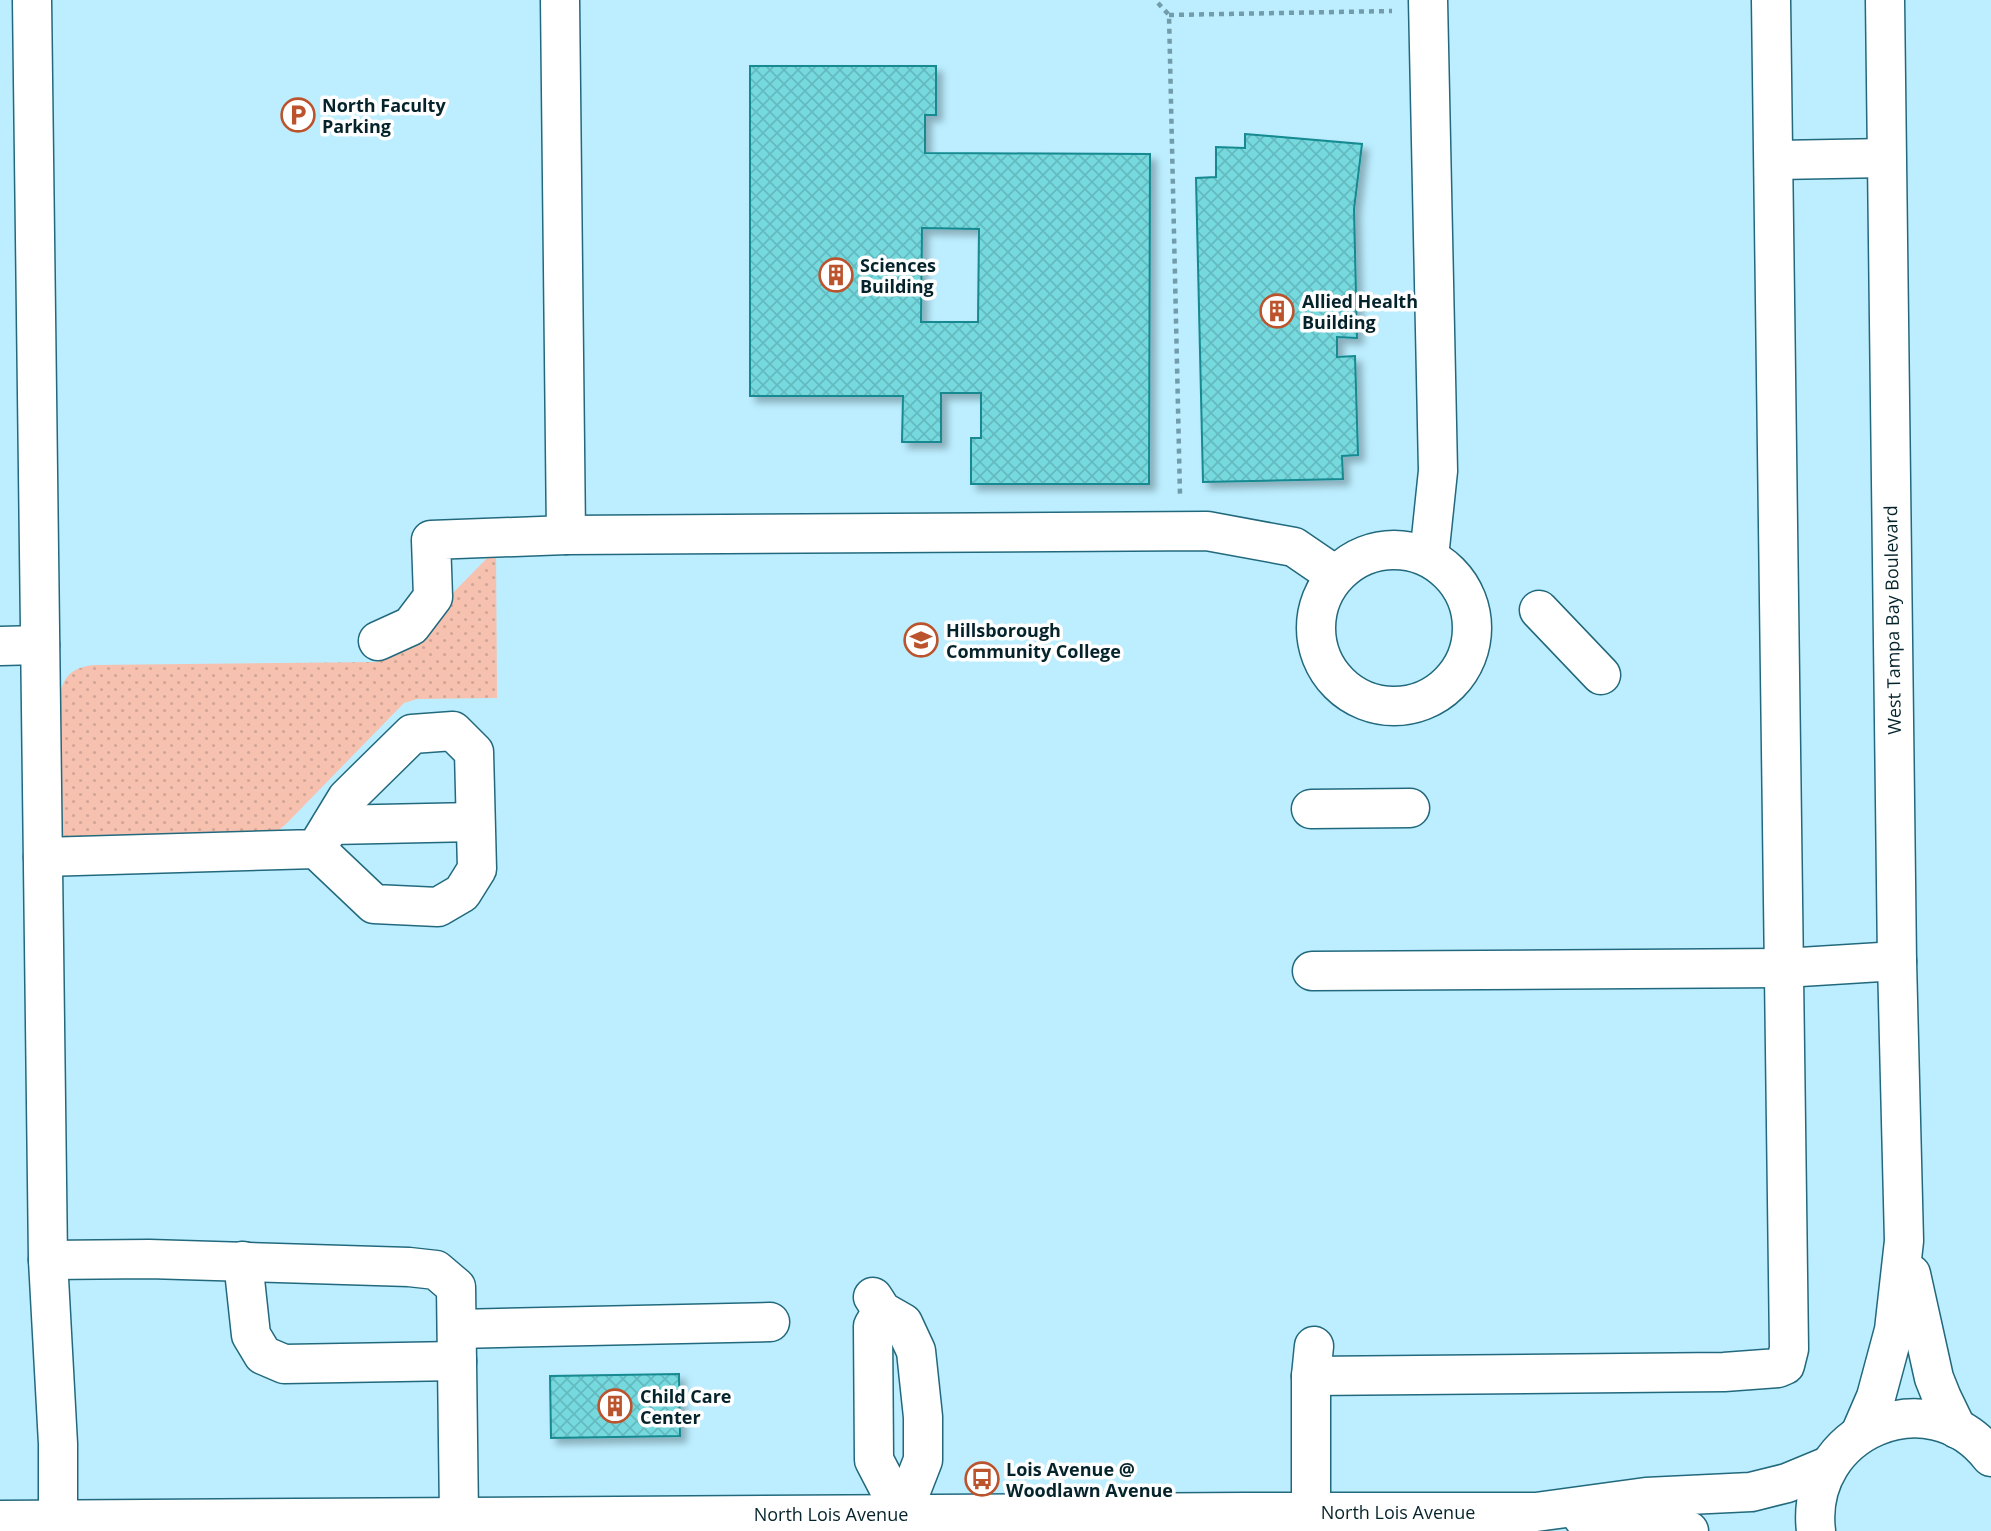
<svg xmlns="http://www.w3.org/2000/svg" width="1991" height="1531" font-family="'Open Sans',sans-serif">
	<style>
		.green { fill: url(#green-dots) }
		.building { fill: url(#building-cross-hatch); stroke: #148a90; stroke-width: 2; fill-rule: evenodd; filter: url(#shadow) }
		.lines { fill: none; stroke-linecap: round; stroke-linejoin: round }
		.minor-casing { stroke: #22697d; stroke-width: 41 }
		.path { stroke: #729caa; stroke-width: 4.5; stroke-dasharray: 5 5; stroke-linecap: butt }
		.minor { stroke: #fff; stroke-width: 38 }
		.labels { text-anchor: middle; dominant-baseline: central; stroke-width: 7; stroke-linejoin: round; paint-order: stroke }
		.poi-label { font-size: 18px; font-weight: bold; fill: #05232b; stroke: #fff; text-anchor: start }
		.street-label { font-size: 18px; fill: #05232b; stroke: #fff }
	</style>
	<defs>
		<pattern id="green-dots" width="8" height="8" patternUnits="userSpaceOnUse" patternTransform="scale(1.75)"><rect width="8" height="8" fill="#f7c1af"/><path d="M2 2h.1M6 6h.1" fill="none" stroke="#d2a697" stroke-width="1.8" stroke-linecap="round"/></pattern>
		<pattern id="building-cross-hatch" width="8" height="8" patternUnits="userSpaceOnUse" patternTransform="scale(1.75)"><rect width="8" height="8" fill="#75d9de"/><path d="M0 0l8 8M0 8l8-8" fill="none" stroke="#64babf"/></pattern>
		<filter id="shadow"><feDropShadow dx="6" dy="6" stdDeviation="3.5" flood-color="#0004"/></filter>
	</defs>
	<rect width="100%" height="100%" fill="#bceeff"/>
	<path class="green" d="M496,549L497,698L417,699L404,703L286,824L273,835L69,840L62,837L60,696C63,676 73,667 94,665L377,662L394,653Z"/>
	<g class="building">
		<path d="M750,66H936V115H925V153L1150,154L1149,484H971V438H981V393H941V442H902L903,396H750ZM922,228L979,229L978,322H921Z"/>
		<path d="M1245,134L1362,144L1354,209L1357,338L1337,337V357L1355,356L1358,455L1342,456L1343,479L1203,482L1196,178L1216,177V147L1245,148Z"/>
		<path d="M679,1374L680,1436L551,1438L550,1376Z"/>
	</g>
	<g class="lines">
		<defs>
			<g id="minor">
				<path d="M32,0L48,1260L58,1444V1519"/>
				<path d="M560,0L566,535"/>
				<path d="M1428,0L1438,471L1429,557"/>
				<path d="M1774,160L1886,158"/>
				<circle cx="1394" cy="628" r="78"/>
				<path d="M1539,610L1601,675"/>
				<path d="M378,641L411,626L433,597L431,540L566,535L1207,531L1294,547L1335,575"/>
				<path d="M0,646L40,645"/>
				<path d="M1311,809L1410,808"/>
				<path d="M331,825L475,822"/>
				<path d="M43,857L316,849L347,798L412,734L453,731L474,752L477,869L462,893L438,907L374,904L316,849"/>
				<path d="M1312,971L1784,968L1897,961"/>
				<path d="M48,1260L149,1259L409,1267L436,1270L456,1287L459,1516"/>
				<path d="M243,1261L251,1335L263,1355L284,1364L457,1361"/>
				<path d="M1911,1274L1934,1378L1942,1398L1957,1429"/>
				<path d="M873,1297L882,1311L903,1323L916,1351L923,1417V1460L902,1514V1531"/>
				<path d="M882,1311L873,1326L874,1460L902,1514"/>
				<path d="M457,1329L770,1322"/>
				<path d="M1311,1376L1724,1372L1778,1368L1785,1365L1789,1349L1771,0"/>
				<path d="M1860,1434L1876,1397L1894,1330L1904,1241L1897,961L1885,0"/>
				<path d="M1311,1512V1376L1314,1346"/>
				<path d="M1583,1518L1652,1528L1689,1531"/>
				<path d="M0,1520L1245,1512H1536L1646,1497L1751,1492L1787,1483L1828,1466"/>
				<path d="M1816,1531C1804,1431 1929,1377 1991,1457"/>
			</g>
		</defs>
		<use href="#minor" class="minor-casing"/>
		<g class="path">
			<path d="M1158,3L1169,15L1180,495"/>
			<path d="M1169,15L1392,11"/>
		</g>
		<use href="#minor" class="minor"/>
	</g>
	<defs>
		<symbol id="parking-ring" viewBox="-11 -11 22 22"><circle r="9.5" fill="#fff" stroke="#bb532c" stroke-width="1.5"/><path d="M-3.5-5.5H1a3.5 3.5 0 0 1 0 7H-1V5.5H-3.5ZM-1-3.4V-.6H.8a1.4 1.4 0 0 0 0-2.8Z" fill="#bb532c"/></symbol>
		<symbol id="building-ring" viewBox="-11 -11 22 22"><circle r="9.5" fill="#fff" stroke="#bb532c" stroke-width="1.5"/><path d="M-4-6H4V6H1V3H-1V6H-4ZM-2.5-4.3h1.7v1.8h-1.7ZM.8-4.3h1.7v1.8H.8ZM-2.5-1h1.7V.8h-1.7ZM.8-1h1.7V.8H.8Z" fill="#bb532c"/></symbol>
		<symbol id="university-ring" viewBox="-11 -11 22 22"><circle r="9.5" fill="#fff" stroke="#bb532c" stroke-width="1.5"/><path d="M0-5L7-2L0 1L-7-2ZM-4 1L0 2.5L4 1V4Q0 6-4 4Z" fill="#bb532c"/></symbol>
		<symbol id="bus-ring" viewBox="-11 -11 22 22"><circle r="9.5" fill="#fff" stroke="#bb532c" stroke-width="1.5"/><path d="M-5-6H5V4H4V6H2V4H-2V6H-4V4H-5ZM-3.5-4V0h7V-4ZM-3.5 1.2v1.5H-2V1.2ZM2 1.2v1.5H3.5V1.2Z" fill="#bb532c"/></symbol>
	</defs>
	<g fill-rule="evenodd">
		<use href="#parking-ring" x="279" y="96" width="38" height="38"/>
		<use href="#building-ring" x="817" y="256" width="38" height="38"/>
		<use href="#building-ring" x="1258" y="292" width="38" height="38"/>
		<use href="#university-ring" x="902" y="621" width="38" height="38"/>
		<use href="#building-ring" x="596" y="1387" width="38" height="38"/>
		<use href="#bus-ring" x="963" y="1460" width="38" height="38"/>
	</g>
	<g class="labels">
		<g class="poi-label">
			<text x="322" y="105">North Faculty<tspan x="322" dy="21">Parking</tspan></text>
			<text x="860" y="265">Sciences<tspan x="860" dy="21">Building</tspan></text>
			<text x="1302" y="301">Allied Health<tspan x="1302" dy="21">Building</tspan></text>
			<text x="946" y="630">Hillsborough<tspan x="946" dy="21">Community College</tspan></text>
			<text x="640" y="1396">Child Care<tspan x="640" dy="21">Center</tspan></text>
			<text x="1006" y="1469">Lois Avenue @<tspan x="1006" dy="21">Woodlawn Avenue</tspan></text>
		</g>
		<g class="street-label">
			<text transform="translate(1892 620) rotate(-91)">West Tampa Bay Boulevard</text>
			<text x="1398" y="1512">North Lois Avenue</text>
			<text x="831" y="1514">North Lois Avenue</text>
		</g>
	</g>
</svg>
